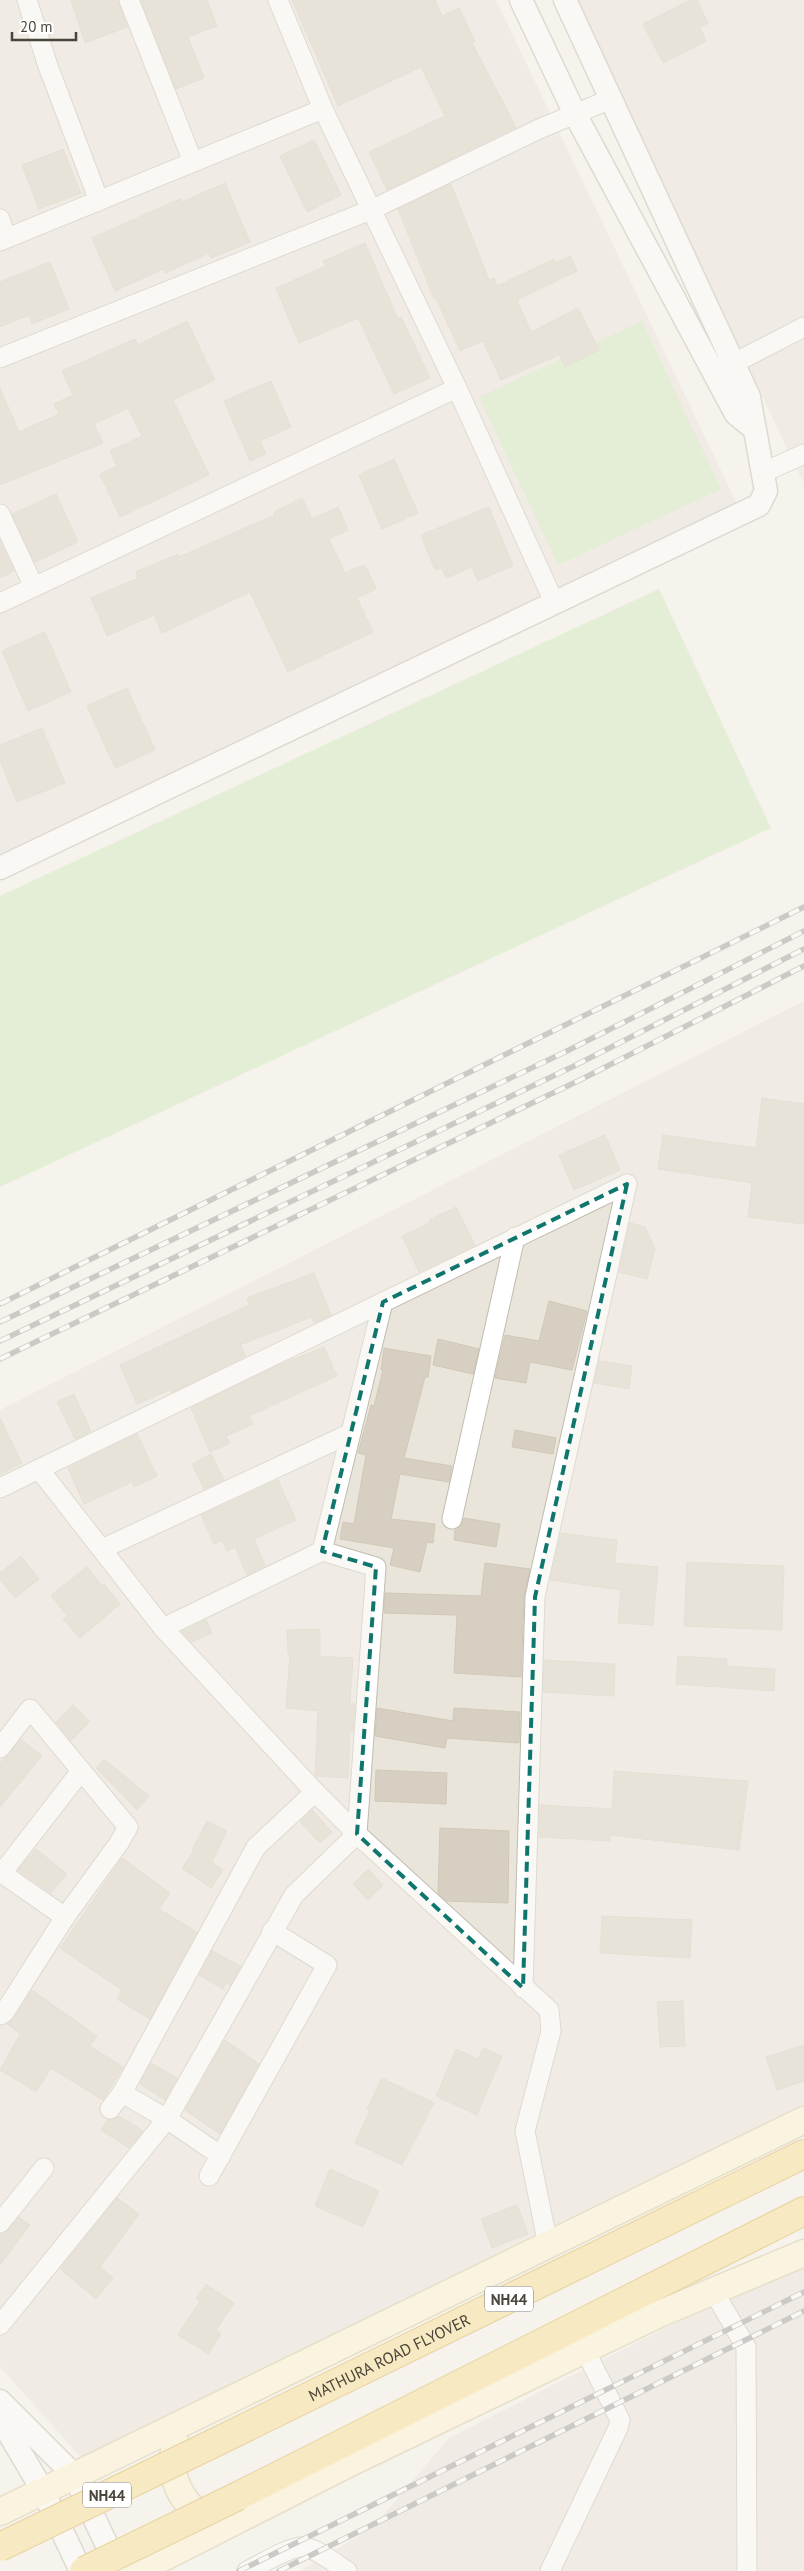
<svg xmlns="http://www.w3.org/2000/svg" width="804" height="2571" font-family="'PT Sans',sans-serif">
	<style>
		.residential { fill: #e9e5db }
		.green { fill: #cee7b8 }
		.building { fill: #d7d0c2; stroke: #d1c8b6 }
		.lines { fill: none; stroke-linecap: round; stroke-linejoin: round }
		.minor-casing { stroke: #c1bcaf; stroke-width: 21 }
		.tertiary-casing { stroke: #c1bcaf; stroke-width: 25 }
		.secondary-casing { stroke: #d2c99e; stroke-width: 29 }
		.trunk-casing { stroke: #d7ab45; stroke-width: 30 }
		.minor { stroke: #fff; stroke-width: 19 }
		.tertiary { stroke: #fff; stroke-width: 22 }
		.secondary { stroke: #fcf4cf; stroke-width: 26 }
		.trunk { stroke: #f8de8c; stroke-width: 28 }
		.rail-casing { stroke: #9a9a9a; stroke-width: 5.5 }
		.rail { stroke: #fff; stroke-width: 4; stroke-dasharray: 11; stroke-linecap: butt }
		.trunk-bridge-casing { stroke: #d7ab45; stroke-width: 30; stroke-linecap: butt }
		.trunk-bridge { stroke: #f8de8c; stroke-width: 28 }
		.marked { fill: none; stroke: #0f766e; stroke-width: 4; stroke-dasharray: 10 6; stroke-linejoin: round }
		.labels { text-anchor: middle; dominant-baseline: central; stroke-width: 4; stroke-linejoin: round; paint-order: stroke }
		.shield { fill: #fff; stroke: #807d75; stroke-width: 1 }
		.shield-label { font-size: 15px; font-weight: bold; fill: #4a453a }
		.street-label { font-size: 16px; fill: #4a453a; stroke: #fff }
	</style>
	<rect width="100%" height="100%" fill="#f5f3ec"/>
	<g class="residential">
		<path d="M0,0H496L738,506L0,860Z"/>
		<path d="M573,0H804V484L577,8Z"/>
		<path d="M804,1001V2110L86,2463L0,2367V1410Z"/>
		<path d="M804,2257V2571H300L373,2527L449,2438Z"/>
	</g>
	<g class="green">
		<path d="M642,321L721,489L558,565L479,397Z"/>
		<path d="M659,589L771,828L0,1187V896Z"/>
	</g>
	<g class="building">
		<path d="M71,0H118L127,27L85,43Z"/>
		<path d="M141,0H207L217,26L188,37L204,78L176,89Z"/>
		<path d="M292,0H435L442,16L459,8L475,41L472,43L516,127L387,190L369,152L445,116L421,67L338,106Z"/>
		<path d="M690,0H697L708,23L700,27L706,41L663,63L643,24Z"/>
		<path d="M314,140L341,195L307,212L280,156Z"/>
		<path d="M63,149L81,193L39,209L22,165Z"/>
		<path d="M225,183L250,242L211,258L209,253L165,273L163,269L115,291L92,238L180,199L182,202Z"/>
		<path d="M451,184L489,280L494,278L497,286L554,259L555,263L570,256L577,271L517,300L531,332L578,308L599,350L565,367L559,355L501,380L483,341L460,351L436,298L434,299L398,209Z"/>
		<path d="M365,243L398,319L401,317L430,378L394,394L358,318L299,343L276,288L326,266L323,261Z"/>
		<path d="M50,262L69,309L32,324L29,315L0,327V282Z"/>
		<path d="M187,321L215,380L173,400L209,475L120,517L100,474L117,466L110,451L142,436L128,408L94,424L103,443L0,485V388L19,432L59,414L54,404L73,395L62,371L135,339L138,345Z"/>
		<path d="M271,381L291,427L260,441L266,454L250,461L224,401Z"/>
		<path d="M394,459L418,513L382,529L359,475Z"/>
		<path d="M56,494L78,542L35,562L12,514Z"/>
		<path d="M302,498L312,519L338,507L348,530L329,539L345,573L364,565L368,571L376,589L357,598L373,632L288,672L250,592L162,633L154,615L107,636L91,598L138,578L136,572L178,554L179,557L275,515L274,512Z"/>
		<path d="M489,507L513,566L478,581L472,567L446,578L442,568L435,570L421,535Z"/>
		<path d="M0,541L14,571L0,578Z"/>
		<path d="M45,632L71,692L28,711L2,651Z"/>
		<path d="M127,688L155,750L115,768L87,706Z"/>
		<path d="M42,728L65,783L17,802L0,761V745Z"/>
		<path d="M762,1098L804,1104V1224L748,1217L752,1183L658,1169L663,1135L756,1148Z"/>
		<path d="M605,1135L620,1170L574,1190L559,1155Z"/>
		<path d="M456,1207L475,1245L419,1272L402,1236L430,1223L429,1220Z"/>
		<path d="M630,1223L645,1227L655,1249L647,1279L619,1272Z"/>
		<path d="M314,1273L331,1315L314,1323L311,1317L240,1345L246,1356L171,1393L170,1390L137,1404L120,1365L249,1305L247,1298Z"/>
		<path d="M549,1301L587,1311L572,1370L530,1362L526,1383L495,1378L505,1335L539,1341Z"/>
		<path d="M438,1339L479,1349L473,1374L433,1365Z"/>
		<path d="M324,1347L337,1376L249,1416L253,1424L226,1436L230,1443L210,1452L191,1408L276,1366Z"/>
		<path d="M384,1348L431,1356L428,1377H425L404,1458L452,1466L449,1482L400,1474L391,1519L435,1524L433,1543L427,1542L420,1572L390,1565L394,1548L340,1539L343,1522L354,1524L366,1455L358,1453L371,1405L374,1406L383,1370H381Z"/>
		<path d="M599,1361L632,1366L629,1389L594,1383Z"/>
		<path d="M74,1394L91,1431L75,1439L57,1402Z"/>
		<path d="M0,1418L22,1463L0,1474Z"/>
		<path d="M515,1430L556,1438L553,1454L512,1447Z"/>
		<path d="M137,1434L157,1476L134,1487L132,1482L84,1504L68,1468Z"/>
		<path d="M211,1454L224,1480L204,1489L192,1464Z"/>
		<path d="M278,1480L296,1520L254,1539L265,1566L247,1575L235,1547L227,1551L222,1540L214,1544L201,1515Z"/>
		<path d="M464,1518L500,1524L496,1547L454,1540L455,1530L461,1526Z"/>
		<path d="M561,1533L617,1540L615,1563L658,1567L653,1625L618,1623L621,1590L550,1580Z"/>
		<path d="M21,1556L39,1579L15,1598L0,1579V1573Z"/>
		<path d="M687,1562L784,1566L782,1630L684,1626Z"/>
		<path d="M485,1563L530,1569L524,1597L521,1677L454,1673L457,1615L384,1613L385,1593L481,1596Z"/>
		<path d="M87,1567L102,1586L104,1584L120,1604L80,1638L63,1619L67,1616L51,1595Z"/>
		<path d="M206,1620L212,1633L192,1642L182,1632Z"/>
		<path d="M320,1629V1656L353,1658L350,1703L355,1704L353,1732H350L348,1778L315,1776L318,1711L286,1708L290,1654H288L287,1630Z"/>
		<path d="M678,1656L727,1659L726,1666L775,1669L774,1691L676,1684Z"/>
		<path d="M544,1660L615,1664L614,1696L543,1692Z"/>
		<path d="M73,1705L90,1721L71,1741L56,1722Z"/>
		<path d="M377,1708L453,1721L454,1708L520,1712L519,1743L447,1738L445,1748L375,1736Z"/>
		<path d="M21,1739L42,1756L0,1807V1763Z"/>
		<path d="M104,1759L149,1796L137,1810L96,1768Z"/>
		<path d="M376,1770L447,1773L446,1804L375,1801Z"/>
		<path d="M614,1771L748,1781L739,1850L610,1835V1841L539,1837L540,1805L612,1809Z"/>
		<path d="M312,1810L332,1832L320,1843L300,1822Z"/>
		<path d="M207,1821L227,1831L212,1862L223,1870L211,1888L182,1868L194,1851L192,1850Z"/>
		<path d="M440,1828L509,1831L508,1903L446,1901L438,1893Z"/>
		<path d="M36,1849L67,1874L51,1893L18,1870Z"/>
		<path d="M122,1858L170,1893L159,1909L197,1932L150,2019L117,1999L122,1990L60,1948Z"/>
		<path d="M368,1869L383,1885L368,1900L353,1884Z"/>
		<path d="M602,1916L692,1920L690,1958L600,1953Z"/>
		<path d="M212,1951L241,1966L230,1985L226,1983L223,1989L199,1975Z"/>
		<path d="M32,1990L97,2036L90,2046L123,2067L103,2100L51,2068L36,2092L0,2070L20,2034L7,2024L14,2019Z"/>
		<path d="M683,2001L685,2046L660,2047L657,2002Z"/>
		<path d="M225,2040L259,2064L220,2134L185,2110Z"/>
		<path d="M804,2045V2081L777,2090L766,2057Z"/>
		<path d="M483,2048L502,2056L477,2115L436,2096L456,2049L478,2059Z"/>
		<path d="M151,2063L177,2078L165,2100L140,2084Z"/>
		<path d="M382,2078L434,2103L402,2165L355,2143L370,2110L367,2109Z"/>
		<path d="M119,2116L143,2131L129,2148L101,2130L107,2120L114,2119Z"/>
		<path d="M330,2169L379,2191L363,2227L315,2206Z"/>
		<path d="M117,2198L139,2214L100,2267L113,2278L96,2299L60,2269Z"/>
		<path d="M517,2205L528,2234L492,2248L481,2219Z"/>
		<path d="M19,2217L30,2225L0,2265V2234L8,2230Z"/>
		<path d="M206,2284L234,2303L216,2330L221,2334L208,2354L178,2335L200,2301L196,2298Z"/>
	</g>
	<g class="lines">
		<defs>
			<g id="minor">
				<path d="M27,0L48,66L99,201"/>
				<path d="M129,0L193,162"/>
				<path d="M278,0L323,109L457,388L554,602"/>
				<path d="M0,219L6,238"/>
				<path d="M0,241L323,109"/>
				<path d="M0,358L373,209L539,129L611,99"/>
				<path d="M719,367L734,363L804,327"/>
				<path d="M764,472L804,454"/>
				<path d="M0,514L34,587"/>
				<path d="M0,603L457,388"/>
				<path d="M39,1469L163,1628L315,1792L357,1834L549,2010L551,2031L525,2131L548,2245"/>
				<path d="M0,1488L627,1184"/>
				<path d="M452,1519L515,1237"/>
				<path d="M102,1549L351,1433"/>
				<path d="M322,1551L383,1302"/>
				<path d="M0,1748L30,1709L128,1827L119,1843L65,1917L4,2013L0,2015"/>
				<path d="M0,1872L65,1917"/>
				<path d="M2,1873L81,1771"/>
				<path d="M523,1988L535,1597L627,1184"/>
				<path d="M122,2093L167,2119L221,2156"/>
				<path d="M110,2109L122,2093L256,1847L315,1792"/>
				<path d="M209,2176L327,1965L272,1931"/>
				<path d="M0,2223L44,2168"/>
				<path d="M714,2292L746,2347L747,2571"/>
				<path d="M0,2325L167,2119L294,1895L357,1834L376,1567L322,1551L163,1628"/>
				<path d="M247,2571C260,2565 288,2547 302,2547C316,2547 335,2564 347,2571"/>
				<path d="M550,2571L618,2428L620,2420L585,2350"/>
			</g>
			<g id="tertiary">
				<path d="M521,0L575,114L736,414L752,427"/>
				<path d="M0,868L759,505L766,491L749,397L565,0"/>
				<path d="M0,2401L74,2475L119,2571"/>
				<path d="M0,2418L43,2491L81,2571"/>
			</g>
			<g id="secondary">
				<path d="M176,2444C164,2476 186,2516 219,2521"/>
				<path d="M0,2512L804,2120"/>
				<path d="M137,2571L350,2463L659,2314L804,2253"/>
			</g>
			<g id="trunk">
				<path id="s1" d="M214,2443L804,2154"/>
				<path d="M238,2496L804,2211"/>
			</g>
		</defs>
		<use href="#minor" class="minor-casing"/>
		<use href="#tertiary" class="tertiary-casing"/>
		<use href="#secondary" class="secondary-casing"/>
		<use href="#trunk" class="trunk-casing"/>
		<use href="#minor" class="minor"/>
		<use href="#tertiary" class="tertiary"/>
		<use href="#secondary" class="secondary"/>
		<use href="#trunk" class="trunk"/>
		<defs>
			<g id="rail">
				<path d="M0,1304L804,907"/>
				<path d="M0,1322L567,1051L804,931"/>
				<path d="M0,1341L574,1066L804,949"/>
				<path d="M0,1359L580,1080L804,966"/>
				<path d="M239,2571L804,2292"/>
				<path d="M279,2571L804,2311"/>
			</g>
		</defs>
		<use href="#rail" class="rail-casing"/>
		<use href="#rail" class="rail"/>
		<defs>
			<g id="trunk-bridge">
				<path d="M0,2547L214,2443"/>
				<path d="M84,2571L238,2496"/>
			</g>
		</defs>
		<use href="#trunk-bridge" class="trunk-bridge-casing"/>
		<use href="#trunk-bridge" class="trunk-bridge"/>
	</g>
	<path d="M0 0H804V2571H0ZM627,1184L535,1597L523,1988L357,1834L376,1567L322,1551L383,1302Z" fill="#f5f3ec" fill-opacity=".55" fill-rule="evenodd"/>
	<path class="marked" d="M627,1184L535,1597L523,1988L357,1834L376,1567L322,1551L383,1302Z"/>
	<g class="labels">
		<g class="shield">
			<rect x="485" y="2286.5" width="48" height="25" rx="4"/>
			<rect x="83" y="2482.5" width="48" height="25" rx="4"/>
		</g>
		<g class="shield-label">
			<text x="509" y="2299">NH44</text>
			<text x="107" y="2495">NH44</text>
		</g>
		<g class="street-label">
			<text stroke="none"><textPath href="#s1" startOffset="195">MATHURA ROAD FLYOVER</textPath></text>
		</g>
	</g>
	<path d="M12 32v8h64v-8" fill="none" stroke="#4a453a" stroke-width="2.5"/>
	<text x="20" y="32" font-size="15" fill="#4a453a" stroke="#ffffff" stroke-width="4" paint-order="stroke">20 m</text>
</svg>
